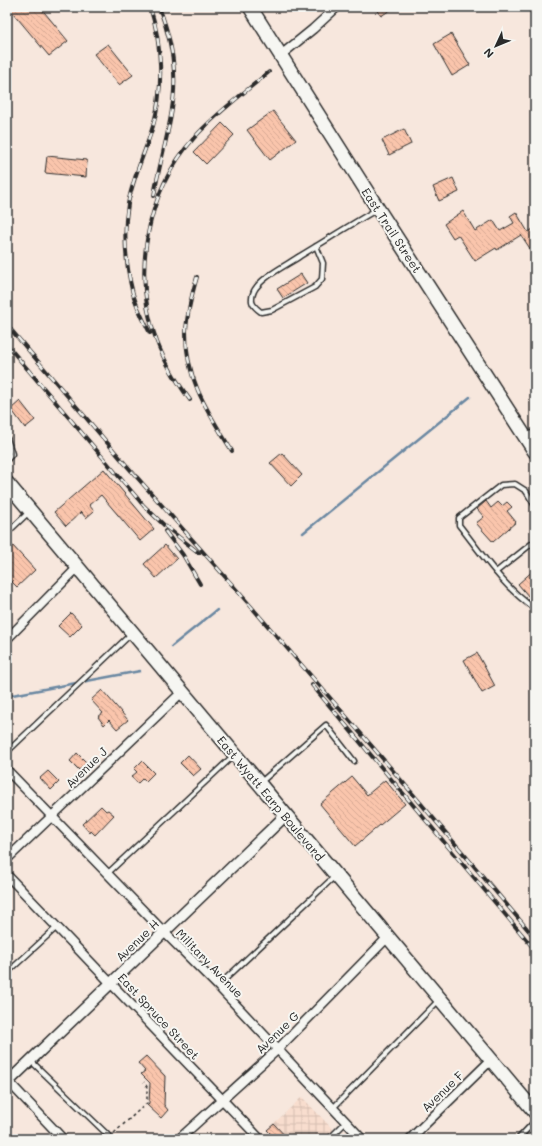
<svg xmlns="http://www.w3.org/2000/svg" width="542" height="1146" font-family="Mali,sans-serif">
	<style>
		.industrial { fill: url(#industrial-grid) }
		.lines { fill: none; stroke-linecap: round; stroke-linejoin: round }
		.stream { stroke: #6b88a2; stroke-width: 2.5 }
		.building { fill: url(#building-back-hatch); stroke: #2b2b2b }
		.service-casing { stroke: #2b2b2b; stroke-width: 7 }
		.minor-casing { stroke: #2b2b2b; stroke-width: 11 }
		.tertiary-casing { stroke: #2b2b2b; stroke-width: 13 }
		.primary-casing { stroke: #2b2b2b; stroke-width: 16 }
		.path { stroke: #2b2b2b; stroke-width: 1.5; stroke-dasharray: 3 3; stroke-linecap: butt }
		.service { stroke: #f6f6f2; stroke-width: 4 }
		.minor { stroke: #f6f6f2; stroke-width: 8 }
		.tertiary { stroke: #f6f6f2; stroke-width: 10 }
		.primary { stroke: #f6f6f2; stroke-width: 13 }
		.rail-casing { stroke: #2b2b2b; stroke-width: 4 }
		.rail { stroke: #f6f6f2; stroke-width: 2.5; stroke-dasharray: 8; stroke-linecap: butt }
		.labels { text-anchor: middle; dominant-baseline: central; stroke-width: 4; stroke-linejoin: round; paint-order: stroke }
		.street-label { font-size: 12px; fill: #2b2b2b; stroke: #f6f6f2 }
	</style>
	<defs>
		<pattern id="industrial-grid" width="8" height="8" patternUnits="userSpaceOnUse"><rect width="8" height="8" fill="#f8ddce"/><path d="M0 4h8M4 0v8" fill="none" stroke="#d5beb1"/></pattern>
		<pattern id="building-back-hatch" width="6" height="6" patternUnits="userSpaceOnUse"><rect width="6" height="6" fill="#fac5ac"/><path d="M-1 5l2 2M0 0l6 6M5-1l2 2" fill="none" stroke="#d6a994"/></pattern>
	</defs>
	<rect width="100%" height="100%" fill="#f7e7dd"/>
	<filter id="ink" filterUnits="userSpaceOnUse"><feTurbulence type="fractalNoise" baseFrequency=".025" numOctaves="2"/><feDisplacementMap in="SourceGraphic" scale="8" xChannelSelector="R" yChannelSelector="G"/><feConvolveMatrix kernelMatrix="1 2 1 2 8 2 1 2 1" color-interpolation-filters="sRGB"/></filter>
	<g filter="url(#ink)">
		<path class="industrial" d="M302,1097L342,1139H276L267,1130Z"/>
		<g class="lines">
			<g class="stream">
				<path d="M303,533L470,397"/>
				<path d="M172,646L217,610"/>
				<path d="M7,696L140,671"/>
			</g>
		</g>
		<g class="building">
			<path d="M8,7H40L68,41L49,56Z"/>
			<path d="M374,7H395L381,16Z"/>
			<path d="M451,34L470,65L452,76L434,44Z"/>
			<path d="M108,44L133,75L119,85L94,54Z"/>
			<path d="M273,111L296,140L270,160L247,130Z"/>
			<path d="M222,123L234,135L206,164L194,152Z"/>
			<path d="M404,129L411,144L389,155L382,140Z"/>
			<path d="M47,156L87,160L86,177L45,173Z"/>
			<path d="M453,178L459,192L439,201L433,187Z"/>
			<path d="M463,211L475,231L493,220L500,231L514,223L510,216L516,212L528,232L535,228V256L521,235L497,250L496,248L475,261L458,235L453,238L444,224Z"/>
			<path d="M301,274L307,283L283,298L277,289Z"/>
			<path d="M20,401L35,420L25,428L11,409Z"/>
			<path d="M282,453L302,475L291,486L270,463Z"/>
			<path d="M104,469L154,529L140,541L101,495L89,505L94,511L86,518L81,512L66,526L54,512Z"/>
			<path d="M486,501L491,508L498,502L502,506L507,502L512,507L507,511L516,522L493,542L476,523L484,517L477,509Z"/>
			<path d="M12,545L35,570L17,587L7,577V550Z"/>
			<path d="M165,545L177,559L156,578L144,564Z"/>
			<path d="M535,569V592L529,597L518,584Z"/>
			<path d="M71,613L82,625L70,637L58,626Z"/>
			<path d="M477,653L495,686L482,693L464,660Z"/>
			<path d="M102,690L128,720L117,729L109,720L104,725L98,717L103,713L91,700Z"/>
			<path d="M77,753L87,763L79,770L70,761Z"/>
			<path d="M188,755L201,769L193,776L180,763Z"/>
			<path d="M142,761L154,773L146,781L143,778L138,783L131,777L137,772L134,769Z"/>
			<path d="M48,771L59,782L51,790L40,778Z"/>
			<path d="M352,777L367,795L385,780L405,804L355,846L320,804Z"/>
			<path d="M101,806L106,811L108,810L114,815L95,835L91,831L90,833L82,824Z"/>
			<path d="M146,1056L165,1076L164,1105L168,1110L161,1118L147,1105L149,1103L150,1083L141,1074L145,1071L138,1063Z"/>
			<path d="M274,1124L288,1139H276L267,1130Z"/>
		</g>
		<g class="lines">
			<defs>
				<g id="service">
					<path d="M316,246L323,263L322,279L315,287L272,310L261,312C253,306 249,302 254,291C261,277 287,265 300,256C325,241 350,225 376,210"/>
					<path d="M526,435L535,432"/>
					<path d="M7,438L12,454L7,460"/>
					<path d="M535,506L526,491L515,484L501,485L459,518V525C482,554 504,588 535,609"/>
					<path d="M7,533L28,513"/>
					<path d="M496,572L535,541"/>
					<path d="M7,752L131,634"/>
					<path d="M261,782L326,725L354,761"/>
					<path d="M108,873L233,756"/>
					<path d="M7,973L57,927"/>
					<path d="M218,986L334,877"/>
					<path d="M31,1061L112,1139"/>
					<path d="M333,1108L439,1000"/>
					<path d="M329,1139L346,1122"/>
					<path d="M518,1139L535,1121"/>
				</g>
				<g id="minor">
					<path d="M281,55L313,29L337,7"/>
					<path d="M7,639L78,567"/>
					<path d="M7,770L164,932L218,986L362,1139"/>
					<path d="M7,859L182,692"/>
					<path d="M7,875L260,1139"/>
					<path d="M7,1080L63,1139"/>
					<path d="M179,1139L277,1050L388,937"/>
					<path d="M410,1139L491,1060"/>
				</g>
				<path id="tertiary" d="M7,1083L286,815"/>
				<g id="primary">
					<path d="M250,7L378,209L535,452"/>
					<path d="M7,483L535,1112"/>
				</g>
			</defs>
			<use href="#service" class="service-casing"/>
			<use href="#minor" class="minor-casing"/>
			<use href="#tertiary" class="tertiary-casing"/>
			<use href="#primary" class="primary-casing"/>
			<path class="path" d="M114,1133L147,1103V1087L144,1082"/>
			<use href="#service" class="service"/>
			<use href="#minor" class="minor"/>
			<use href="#tertiary" class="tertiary"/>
			<use href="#primary" class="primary"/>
			<defs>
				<g id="rail">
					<path d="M150,7C162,44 164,88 153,126C145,153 133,177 128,204C123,233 126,266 133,294C137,308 144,321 150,333"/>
					<path d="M154,196C160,157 177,110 174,72C173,50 167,28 159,7"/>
					<path d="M197,277C192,294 187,313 186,331C185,379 208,412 232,451"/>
					<path d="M7,325L127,466L235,588L389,766L535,938"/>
					<path d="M7,345L144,506L165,526L199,553"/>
					<path d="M190,400C177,382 165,363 157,342C131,274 146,192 194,138C214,115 245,92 269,72"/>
					<path d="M165,531L183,555L200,584"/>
					<path d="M312,685L535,950"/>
				</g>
			</defs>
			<use href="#rail" class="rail-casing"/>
			<use href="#rail" class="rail"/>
		</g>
	</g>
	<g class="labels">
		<g class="street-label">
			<text transform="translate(392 230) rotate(57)">East Trail Street</text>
			<text transform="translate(86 767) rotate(-44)">Avenue J</text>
			<text transform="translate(271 798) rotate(50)">East Wyatt Earp Boulevard</text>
			<text transform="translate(137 940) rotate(-44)">Avenue H</text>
			<text transform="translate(210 963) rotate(46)">Military Avenue</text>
			<text transform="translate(159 1016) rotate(47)">East Spruce Street</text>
			<text transform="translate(277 1032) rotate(-44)">Avenue G</text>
			<text transform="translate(442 1091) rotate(-44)">Avenue F</text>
		</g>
	</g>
	<rect width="542" height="1146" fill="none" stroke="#f6f6f2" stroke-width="24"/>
	<rect x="12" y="12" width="518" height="1122" fill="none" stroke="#2b2b2b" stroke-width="1.5" filter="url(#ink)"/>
	<g transform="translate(496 46) rotate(226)" stroke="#f6f6f2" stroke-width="3" paint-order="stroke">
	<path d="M0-3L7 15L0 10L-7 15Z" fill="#2b2b2b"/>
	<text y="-6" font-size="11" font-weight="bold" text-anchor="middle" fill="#2b2b2b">N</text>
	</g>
</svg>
